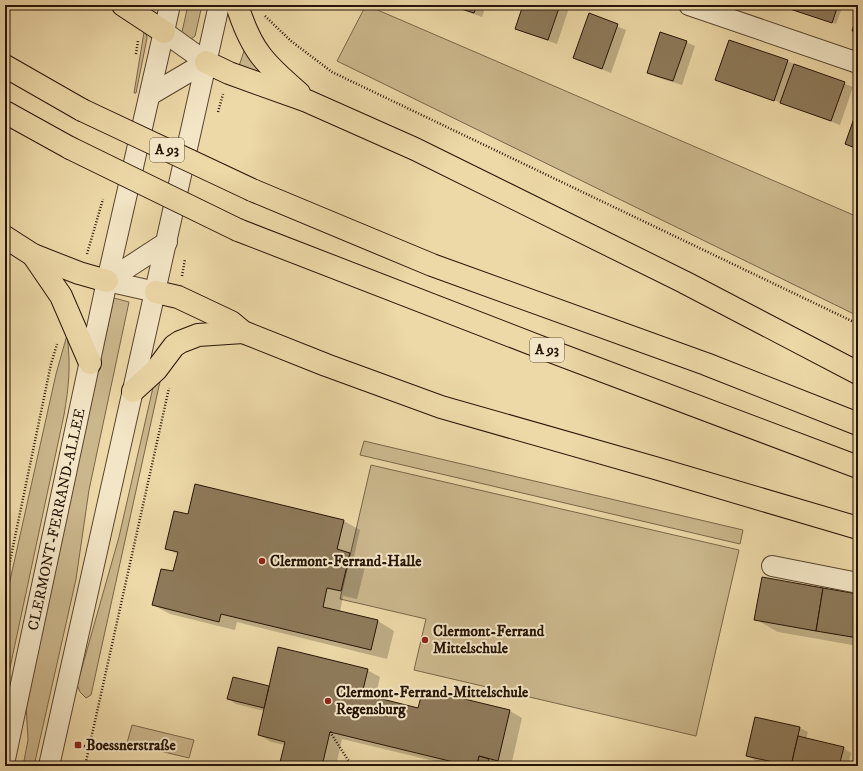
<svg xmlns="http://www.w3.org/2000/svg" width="863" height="771" font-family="'IM FELL DW Pica',serif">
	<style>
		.green { fill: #cbb78c; stroke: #796649 }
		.shadow { fill: #0003 }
		.building { fill: #8e7a5a; stroke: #271406 }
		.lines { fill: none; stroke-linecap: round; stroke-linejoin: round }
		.minor-casing { stroke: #58452e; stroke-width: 22 }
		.highway-casing { stroke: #271406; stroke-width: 24 }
		.path { stroke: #271406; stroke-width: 2.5; stroke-dasharray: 1 2; stroke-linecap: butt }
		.minor { stroke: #f3e6c6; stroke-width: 20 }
		.highway { stroke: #edd8a7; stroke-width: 22 }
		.highway-bridge-casing { stroke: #271406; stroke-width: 24; stroke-linecap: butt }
		.highway-bridge { stroke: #edd8a7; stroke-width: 22 }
		.poi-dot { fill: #8f2418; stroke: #f3e6c6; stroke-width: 1.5 }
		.labels { text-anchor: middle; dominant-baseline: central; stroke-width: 4; stroke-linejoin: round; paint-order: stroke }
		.shield { fill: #f3e6c6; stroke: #645340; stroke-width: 1 }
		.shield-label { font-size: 14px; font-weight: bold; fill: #271406 }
		.street-label { font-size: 15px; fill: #271406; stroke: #f3e6c6 }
		.poi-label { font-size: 15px; font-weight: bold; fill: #271406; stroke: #f3e6c6; text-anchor: start }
	</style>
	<rect width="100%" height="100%" fill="#edd8a7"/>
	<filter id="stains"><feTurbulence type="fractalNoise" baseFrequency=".005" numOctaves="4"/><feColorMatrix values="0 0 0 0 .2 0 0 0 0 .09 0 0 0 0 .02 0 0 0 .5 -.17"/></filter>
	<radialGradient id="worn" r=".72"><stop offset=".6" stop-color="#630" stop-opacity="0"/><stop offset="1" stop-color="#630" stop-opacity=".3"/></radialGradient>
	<g class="green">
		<path d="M188,5H202L195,36L190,40L182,32Z"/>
		<path d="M366,5L858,217V316L337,61Z"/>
		<path d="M145,26L147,38L136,93H134Z"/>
		<path d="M245,48L271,80L239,66Z"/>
		<path d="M114,298L129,302L89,490L76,579L34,766H23L28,740L26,704L29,684Z"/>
		<path d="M67,335C71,364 69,386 64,415L5,691V603L56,374Z"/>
		<path d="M163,368L91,695L86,698L80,692L77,685L119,537L154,383Z"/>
		<path d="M364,441L743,530L740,544L360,455Z"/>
		<path d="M371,465L739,550L696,736L414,670L426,619L340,599Z"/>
		<path d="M132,725L194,740L189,758L127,743Z"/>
	</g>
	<g class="shadow">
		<path d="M448,5H486L482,17Z"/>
		<path d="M525,5H570L557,44L525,33L517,28Z"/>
		<path d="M771,5H785L784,9Z"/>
		<path d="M789,5H843L836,24L792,10Z"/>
		<path d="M590,15L626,30L611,73L574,58Z"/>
		<path d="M686,42L695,46L682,85L656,77L648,72Z"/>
		<path d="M787,61L853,87L840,125L782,103L724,84L716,80Z"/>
		<path d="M188,515L344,521L360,530L354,556L366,563L357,599L343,596L340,612L378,621L394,631L387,659L237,622L235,630L170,614L153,605L174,573L179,555L166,548Z"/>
		<path d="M858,595V646L778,632L755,619Z"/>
		<path d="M367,670L380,677L375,699L419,709L423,691L510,711L522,718L511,766L492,763L491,766H455L342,739L336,766H280L285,745L271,742L259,735L264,711L236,704L228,699L233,679L270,688Z"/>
		<path d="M800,728L808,732L806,739L843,748L851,753L848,766H779L756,761L747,756Z"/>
	</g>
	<g class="building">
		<path d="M449,5H477L474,13Z"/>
		<path d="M523,5H560L548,40L515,29Z"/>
		<path d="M788,5H838L832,23L787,8Z"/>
		<path d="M858,11V33L852,31Z"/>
		<path d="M589,13L618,24L602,69L573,58Z"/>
		<path d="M660,32L687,41L673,81L647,73Z"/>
		<path d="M729,40L788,60L774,101L715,80Z"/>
		<path d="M794,64L845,82L831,121L780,103Z"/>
		<path d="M858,107V149L845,144Z"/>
		<path d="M195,484L344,520L337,549L350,553L341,591L327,588L323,607L378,620L371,650L221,614L219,622L152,605L161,569L173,571L178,552L165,549L174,511L188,514Z"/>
		<path d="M762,577L823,588L816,631L754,620Z"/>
		<path d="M823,588L858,594V638L816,631Z"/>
		<path d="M278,647L368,669L362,694L418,708L423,689L510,710L498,761L479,756L477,766H470L330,732L322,766H279L285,742L258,735Z"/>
		<path d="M233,677L269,686L264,708L227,699Z"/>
		<path d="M755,717L800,727L791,766L746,756Z"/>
		<path d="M798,736L844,747L839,766H791Z"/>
		<path d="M479,756L489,759L487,766H477Z"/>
	</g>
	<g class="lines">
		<defs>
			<g id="minor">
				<path d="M689,5L858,63"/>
				<path d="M164,32L206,62"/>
				<path d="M150,95L206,62"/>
				<path d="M107,281L167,242"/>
				<path d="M107,281L156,292"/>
				<path d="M772,566L858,583"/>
				<path id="s1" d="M5,759L107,281L170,5"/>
				<path d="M49,766L219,5"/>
			</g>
			<g id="highway">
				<path d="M123,5L164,32"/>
				<path d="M237,5C251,50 264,63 299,93"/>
				<path d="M206,62L229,73L307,101L415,149L684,282L858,373"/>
				<path d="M5,66L82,110"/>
				<path d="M5,112L70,148"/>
				<path d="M252,190L432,265L706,364L858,424"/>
				<path d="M238,230L553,352L858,467"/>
				<path d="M5,237L33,255L79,273L107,281"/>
				<path d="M33,255L61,296L90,363"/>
				<path d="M156,292L178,297L231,322L243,332L326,365L441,407L655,468L858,528"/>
				<path d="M133,391L156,370L174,346L180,342L198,335L243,332"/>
			</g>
		</defs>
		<use href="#minor" class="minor-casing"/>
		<use href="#highway" class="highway-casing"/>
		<g class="path">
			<path d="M265,16L291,41L332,72L858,324"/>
			<path d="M136,54L138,41"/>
			<path d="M218,112L223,94"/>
			<path d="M87,254L103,199"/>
			<path d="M182,276L185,259"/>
			<path d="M5,585L51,364L57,344"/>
			<path d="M330,732L352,766"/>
			<path d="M78,745L89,747"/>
			<path d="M85,766L169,388"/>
		</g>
		<use href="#minor" class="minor"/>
		<use href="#highway" class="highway"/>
		<defs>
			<g id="highway-bridge">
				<path d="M82,110L252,190"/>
				<path d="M70,148L238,230"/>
			</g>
		</defs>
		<use href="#highway-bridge" class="highway-bridge-casing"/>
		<use href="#highway-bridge" class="highway-bridge"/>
	</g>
	<g class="poi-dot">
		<circle cx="262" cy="561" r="4"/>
		<circle cx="425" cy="640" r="4"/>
		<circle cx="328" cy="701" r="4"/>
		<rect x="74" y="741" width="8" height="8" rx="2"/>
	</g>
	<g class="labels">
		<g class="shield">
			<rect x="150" y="138" width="34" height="24" rx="3"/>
			<rect x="530" y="338" width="34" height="24" rx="3"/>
		</g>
		<g class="shield-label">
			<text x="167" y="150">A 93</text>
			<text x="547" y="350">A 93</text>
		</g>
		<g class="street-label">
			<text stroke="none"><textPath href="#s1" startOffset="245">CLERMONT-FERRAND-ALLEE</textPath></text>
		</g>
		<g class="poi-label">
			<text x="270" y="561">Clermont-Ferrand-Halle</text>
			<text x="433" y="631">Clermont-Ferrand<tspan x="433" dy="17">Mittelschule</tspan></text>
			<text x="336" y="692">Clermont-Ferrand-Mittelschule<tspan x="336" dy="17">Regensburg</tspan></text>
			<text x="86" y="745">Boessnerstraße</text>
		</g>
	</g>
	<rect width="863" height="771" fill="none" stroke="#edd8a7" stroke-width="20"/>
	<rect x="6" y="6" width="851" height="759" fill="none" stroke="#271406" stroke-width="2"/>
	<rect x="10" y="10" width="843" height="751" fill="none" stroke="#271406"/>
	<rect width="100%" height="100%" filter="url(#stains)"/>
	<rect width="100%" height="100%" fill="url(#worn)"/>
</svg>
